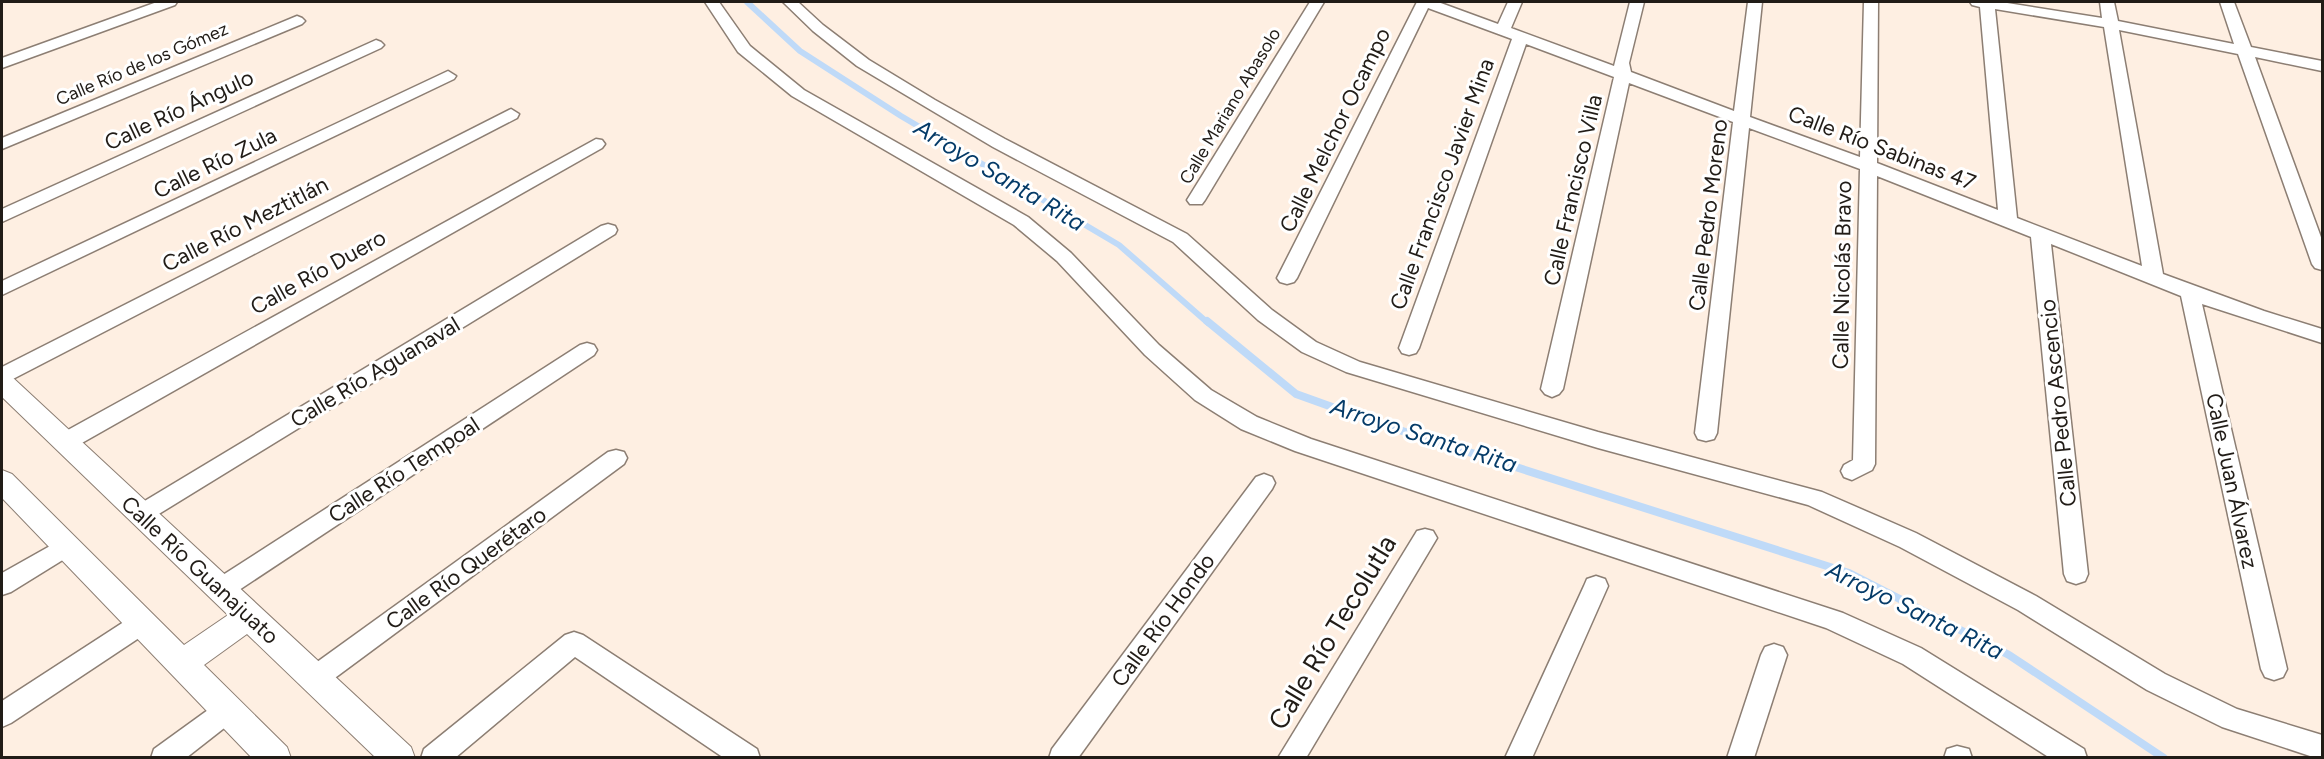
<svg xmlns="http://www.w3.org/2000/svg" width="2324" height="759" font-family="Figtree,sans-serif">
	<style>
		.lines { fill: none; stroke-linecap: round; stroke-linejoin: round }
		.stream-far1 { stroke: #bfdaf8; stroke-width: 6 }
		.stream { stroke: #bfdaf8; stroke-width: 8 }
		.minor-casing { stroke: #8c7e73; stroke-width: 3 }
		.tertiary-casing { stroke: #8c7e73; stroke-width: 2 }
		.minor { fill: #fff; fill-rule: evenodd }
		.tertiary { fill: #fff; fill-rule: evenodd }
		.labels { text-anchor: middle; dominant-baseline: central; stroke-width: 6; stroke-linejoin: round; paint-order: stroke }
		.far-street-label { font-size: 18px; fill: #211c17; stroke: #fff }
		.street-label { font-size: 22px; fill: #211c17; stroke: #fff }
		.water-label { font-size: 24px; font-style: italic; fill: #053b68; stroke: #fff }
		.near-street-label { font-size: 27px; fill: #211c17; stroke: #fff }
	</style>
	<rect width="100%" height="100%" fill="#feefe2"/>
	<g class="lines">
		<path class="stream-far1" d="M747,2L800,51L901,116L1119,245L1208,323"/>
		<path class="stream" d="M1207,321L1296,394L1374,422L1849,573L2009,655L2164,758"/>
		<defs>
			<g id="minor">
				<path d="M157,2H177L175,5L2,68V58Z"/>
				<path d="M705,2H719L750,46L804,90L1028,217L1071,253L1159,345L1211,390L1257,417L1311,439L1843,613L1921,648L2084,749L2087,758H2050L1903,664L1826,628L1295,451L1241,429L1195,400L1145,355L1057,261L1014,225L792,96L738,52Z"/>
				<path d="M783,2H798L823,25L869,60L935,100L1005,139L1187,234L1272,310L1316,342L1360,362L1598,432L1822,492L1916,533L2036,596L2165,674L2237,709L2322,735V758H2316L2222,727L2147,690L2018,610L1900,547L1808,505L1598,448L1346,372L1302,352L1258,320L1173,242L993,147L857,66L813,31Z"/>
				<path d="M1310,2H1324L1205,200L1202,204H1190L1187,200Z"/>
				<path d="M1417,2H1438L1498,24L1508,2H1522L1511,28L1614,66L1630,2H1644L1629,63L1631,72L1734,111L1748,2H1762L1750,117L1860,157L1864,2H1878L1877,163L1998,210L1980,7L1972,5L1970,2H2001L2102,18L2100,2H2114L2118,21L2234,44L2220,2H2234L2251,47L2322,61V71L2255,57L2322,240V270L2315,268L2312,264L2238,54L2119,30L2163,274L2264,311L2322,329V343L2202,304L2287,669L2283,677L2274,680L2265,677L2261,669L2181,296L2051,244L2088,574L2085,581L2076,584L2067,581L2064,574L2031,237L1877,176L1875,464L1872,470L1852,480L1844,477L1841,471L1844,465L1853,460L1860,169L1749,128L1717,433L1714,439L1706,441L1698,439L1695,433L1733,122L1629,83L1563,389L1559,394L1552,397L1545,394L1541,389L1614,77L1526,44L1419,348L1416,353L1409,355L1402,353L1399,348L1512,39L1428,8L1297,278L1294,282L1287,284L1280,282L1277,278ZM1995,9L2104,27L2142,266L2017,218Z"/>
				<path d="M297,16L302,18L305,21L302,24L2,149V138Z"/>
				<path d="M376,40L381,42L384,45L381,48L2,222V209Z"/>
				<path d="M448,71L456,76L454,79L2,295V281Z"/>
				<path d="M511,109L519,114L517,118L9,381L2,383V367Z"/>
				<path d="M596,139L602,140L605,144L602,148L73,448L65,450L57,448L54,442L57,436Z"/>
				<path d="M608,224L615,226L617,230L615,234L149,520L141,523L133,520L129,514L133,508L601,226Z"/>
				<path d="M587,343L594,345L597,350L594,355L230,596L221,599L212,596L209,589L212,582L580,345Z"/>
				<path d="M616,450L624,452L627,458L624,464L324,686L315,689L306,686L302,678L306,670L608,452Z"/>
				<path d="M1264,474L1272,477L1275,483L1272,489L1078,758H1049L1052,749L1256,477Z"/>
				<path d="M1425,529L1433,531L1437,538L1306,758H1278L1417,531Z"/>
				<path d="M66,537L74,539L78,546L74,553L11,592L2,595V573Z"/>
				<path d="M1596,576L1605,579L1608,586L1532,758H1505L1584,586L1587,579Z"/>
				<path d="M142,612L151,616L155,623L151,630L11,723L2,727V701L133,616Z"/>
				<path d="M574,632L583,635L757,749L760,758H724L575,657L455,758H421L424,749L565,635Z"/>
				<path d="M1774,644L1783,647L1787,655L1754,758H1727L1761,655L1765,647Z"/>
				<path d="M228,698L237,702L241,710L237,718L186,758H151L154,749L219,702Z"/>
				<path d="M1957,746L1969,749L1972,758H1944L1947,749Z"/>
			</g>
			<path id="tertiary" d="M2,373L11,376L411,747L415,758H376L247,634L204,665L287,747L291,758H252L2,498V470L12,474L184,645L228,615L2,397Z"/>
		</defs>
		<use href="#minor" class="minor-casing"/>
		<use href="#tertiary" class="tertiary-casing"/>
		<use href="#minor" class="minor"/>
		<use href="#tertiary" class="tertiary"/>
	</g>
	<g class="labels">
		<g class="far-street-label">
			<text transform="translate(142 64) rotate(-23)">Calle Río de los Gómez</text>
			<text transform="translate(1230 106) rotate(-59)">Calle Mariano Abasolo</text>
		</g>
		<g class="street-label">
			<text transform="translate(179 110) rotate(-25)">Calle Río Ángulo</text>
			<text transform="translate(1335 130) rotate(-64)">Calle Melchor Ocampo</text>
			<text transform="translate(1882 148) rotate(21)">Calle Río Sabinas 47</text>
			<text transform="translate(215 163) rotate(-26)">Calle Río Zula</text>
			<text transform="translate(1442 184) rotate(-70)">Calle Francisco Javier Mina</text>
			<text transform="translate(1573 190) rotate(-77)">Calle Francisco Villa</text>
			<text transform="translate(1708 215) rotate(-83)">Calle Pedro Moreno</text>
			<text transform="translate(245 224) rotate(-27)">Calle Río Meztitlán</text>
			<text transform="translate(318 272) rotate(-29)">Calle Río Duero</text>
			<text transform="translate(1842 275) rotate(-89)">Calle Nicolás Bravo</text>
			<text transform="translate(375 372) rotate(-31)">Calle Río Aguanaval</text>
			<text transform="translate(2058 403) rotate(-96)">Calle Pedro Ascencio</text>
			<text transform="translate(404 470) rotate(-33)">Calle Río Tempoal</text>
			<text transform="translate(2232 481) rotate(78)">Calle Juan Álvarez</text>
			<text transform="translate(466 568) rotate(-36)">Calle Río Querétaro</text>
			<text transform="translate(200 570) rotate(43)">Calle Río Guanajuato</text>
			<text transform="translate(1163 620) rotate(-54)">Calle Río Hondo</text>
		</g>
		<g class="water-label">
			<text transform="translate(1000 175) rotate(31)">Arroyo Santa Rita</text>
			<text transform="translate(1424 435) rotate(18)">Arroyo Santa Rita</text>
			<text transform="translate(1915 610) rotate(26)">Arroyo Santa Rita</text>
		</g>
		<g class="near-street-label">
			<text transform="translate(1332 632) rotate(-59)">Calle Río Tecolutla</text>
		</g>
	</g>
	<rect width="2324" height="759" fill="none" stroke="#211c17" stroke-width="6"/>
</svg>
